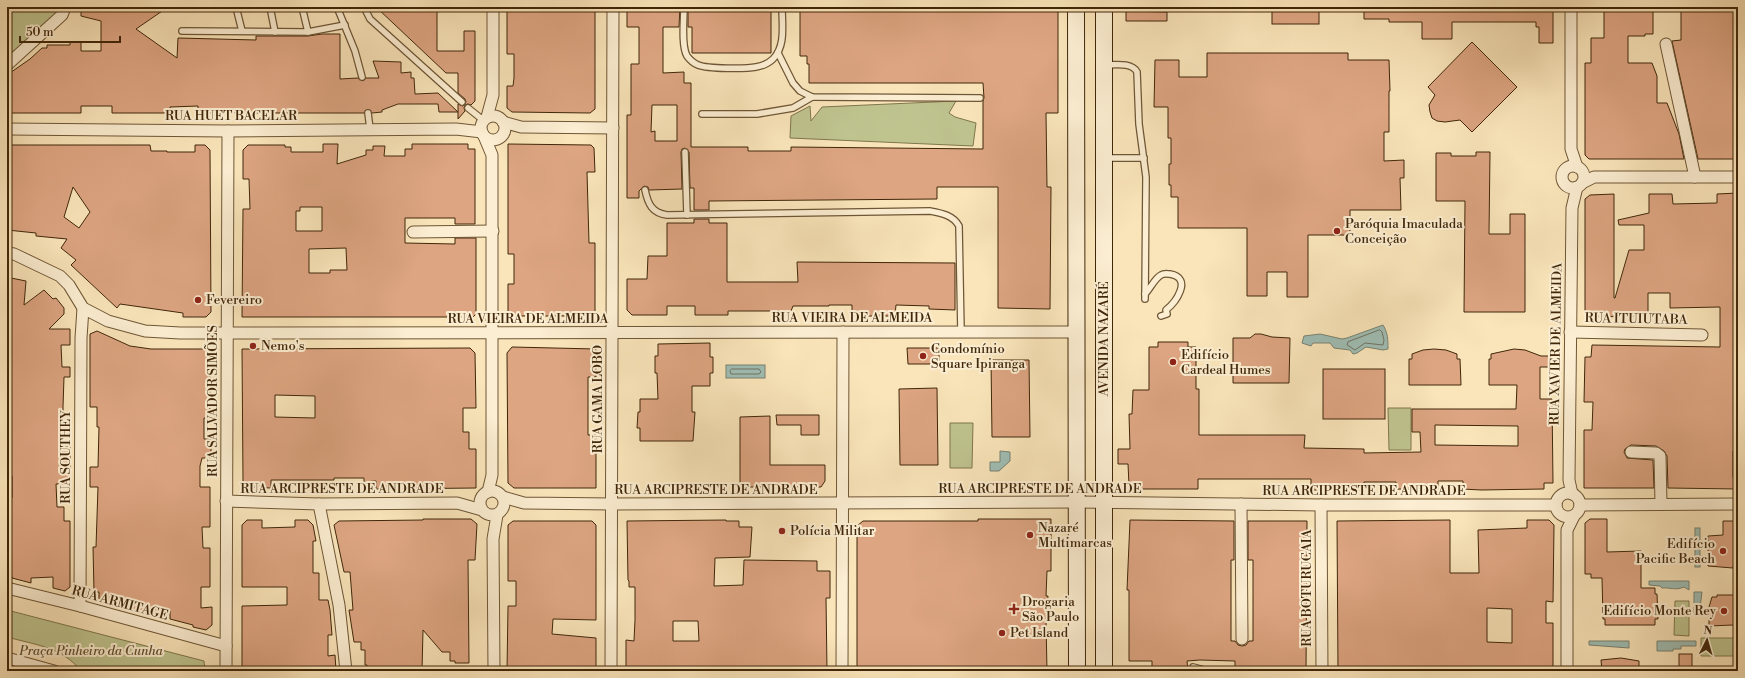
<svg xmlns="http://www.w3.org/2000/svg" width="1745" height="678" font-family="'Libre Bodoni',serif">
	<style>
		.green { fill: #bfc48f; stroke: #80764c }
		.water { fill: #9fbeb5; stroke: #798271 }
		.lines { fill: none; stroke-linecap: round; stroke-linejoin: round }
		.shore { stroke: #707260; stroke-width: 1 }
		.building { fill: #dda582; stroke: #40270a; fill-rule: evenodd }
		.lane-casing { stroke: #6e5636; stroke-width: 8 }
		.street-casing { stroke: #6e5636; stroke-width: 13 }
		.secondary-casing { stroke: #40270a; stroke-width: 18 }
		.lane { stroke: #fceed2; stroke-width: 5.5 }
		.street { stroke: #fceed2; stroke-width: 11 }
		.secondary { stroke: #fceed2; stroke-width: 16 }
		.poi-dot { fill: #8f2418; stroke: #fceed2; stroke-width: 1.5 }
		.labels { text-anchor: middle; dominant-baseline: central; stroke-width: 4; stroke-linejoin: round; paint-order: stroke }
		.street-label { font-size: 13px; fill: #40270a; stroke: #fceed2 }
		.poi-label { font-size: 13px; fill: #40270a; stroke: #fceed2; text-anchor: start }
		.park-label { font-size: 13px; font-style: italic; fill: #604e2b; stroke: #fceed2 }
	</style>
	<rect width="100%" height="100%" fill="#fae5ba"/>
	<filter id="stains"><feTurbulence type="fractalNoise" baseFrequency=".005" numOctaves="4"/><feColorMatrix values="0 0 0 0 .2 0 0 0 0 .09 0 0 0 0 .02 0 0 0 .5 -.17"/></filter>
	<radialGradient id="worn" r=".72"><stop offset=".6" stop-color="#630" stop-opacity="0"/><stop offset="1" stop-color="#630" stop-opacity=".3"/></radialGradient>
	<g class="green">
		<path d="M7,7H54L61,12L7,60Z"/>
		<path d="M956,101L949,113L955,117L976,123L973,146L790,138L791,116L810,106L811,121L822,107Z"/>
		<path d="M1388,408H1411V450H1389Z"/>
		<path d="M950,423H973L972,468H950Z"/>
		<path d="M1675,601H1689V636L1674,635Z"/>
		<path d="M7,610L204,661L205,671H81C62,647 36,645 7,637Z"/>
		<path d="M1701,638H1736L1735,656H1701Z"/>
	</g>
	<g class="water">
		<path d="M1383,325C1388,333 1388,340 1388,349L1383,350L1366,347L1357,353L1353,354L1350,350L1334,348L1330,343H1313L1311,346L1302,343L1304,336L1320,334L1342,339L1347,338Z"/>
		<rect x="726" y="365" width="39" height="13"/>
		<path d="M1000,451L1010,452V461L999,471H990V462H1000Z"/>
		<rect x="1695" y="528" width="5" height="39"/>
		<path d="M1649,581H1689V590L1684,587C1675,591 1670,587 1662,588L1660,586L1649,585Z"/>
		<path d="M1694,592H1702L1699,616H1694Z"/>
		<path d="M1589,641H1629V648L1589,645Z"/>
		<path d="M1657,641H1696V646H1681V649H1673V651H1657Z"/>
	</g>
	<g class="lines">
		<g class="shore">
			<path d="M1380,330L1382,332L1384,340L1383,345L1365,343L1355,350L1347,345L1348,342Z"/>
			<path d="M732,369H759L761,372L759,374H731L730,371Z"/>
		</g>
	</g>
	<g class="building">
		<path d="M81,7H168L136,29L177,58L178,38L256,40V36H308L322,34H340V79L358,78L363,81L366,78H379L373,61L401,62V73L411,72V78H414L415,94L438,93L458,112V104L463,106L466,102L465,99L458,93V73H446L376,7H437V51H464V31H475V101L471,105L468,104L465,105L464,108L465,111L458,119V112H439L438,104H398L382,110V112L372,113L368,109L364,113H198V106L170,107L171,113H112V106H81V113H7V75L30,59L42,48H47V45H70V42H81V51H101V21L81,16Z"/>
		<path d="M514,7H595V109L590,113L512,112L507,108V86H513L514,78V54H507V9H514Z"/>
		<path d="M627,7H680L679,27H663V73L684,72V83H691V147H748V151H791V147L983,149V101L984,98L983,83H809V64H807V56H800V7H1058V113H1046L1047,187H1051L1050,309L998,308V187H937V199L709,201V210H694V188H690L689,152L685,148L682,149L681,152L682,189L649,190L648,187L644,186L639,191V198H627V115H631V64H639V27H627ZM652,105H677V141H655V131L651,132Z"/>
		<path d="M688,7H771V53H692V27H688Z"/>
		<rect x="1272" y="7" width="47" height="17"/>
		<path d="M1364,7L1529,9V10L1553,11V43H1539V27H1536V22H1452V39H1422V22H1389V19H1364Z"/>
		<path d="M1604,7H1653V34H1645V36H1628V63H1652L1657,76V103H1667L1679,134L1684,159H1589L1585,155V63H1591V38H1604Z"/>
		<path d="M1681,7H1733V12H1738V159H1698L1672,41L1681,40Z"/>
		<path d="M1126,11L1167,12V21H1126Z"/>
		<path d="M1472,42L1517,87L1472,132L1460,120L1445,122L1437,121L1432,118L1430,112L1429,105L1435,95L1428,87Z"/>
		<path d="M1207,53H1348V60H1389L1390,91H1389V132H1384V161L1404,160V178H1400L1401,210H1350V235H1308V297H1287V272H1267V296H1247V228H1178V197H1171V185H1169V164H1171V138H1168V107H1154L1155,60H1179V77H1207Z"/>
		<path d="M323,144H338L337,164L366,155V150H373V146H385L384,156H405V149H412V144H468V149H475V224H455V218H405V243L455,244V238H476V314L473,317H242L243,209H250L249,179H243V150L248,145H285V147H291V152H323ZM300,207H322V231H296V211H300ZM346,248L347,270H330V273H309V249Z"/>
		<path d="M508,144L591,145L594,148L595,172H587L589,243H595V312L591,316H512L508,312V284H514V254H508Z"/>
		<path d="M7,145H150L151,151H167V152H195V145H205L210,150L211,312L206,317H183V313L120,304L117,308L71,265L76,260L61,248L67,239L36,236V233L7,230L10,184H7ZM73,187L90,212L79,228L64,217Z"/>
		<path d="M1476,152H1490L1489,234H1510V214H1525V312H1464L1465,201H1436V153H1451V156H1476Z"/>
		<path d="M1738,193V451H1733V477L1738,476V489L1668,488L1667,456L1664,451L1656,446L1631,445L1625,449L1624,452L1627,458L1653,460L1654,488H1584V430H1592L1593,402H1584L1585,357H1591L1592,345L1720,347V307L1670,308V293H1648V316L1589,317L1585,312V199L1590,195L1614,194V298H1615L1629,250H1644V225H1619L1618,220L1649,213V194H1672L1673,204L1717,203V194Z"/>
		<path d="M694,219H709V223H727V282H798L797,262L955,263V310L929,309V306L896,305L895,316H852V305H829V306H793L791,311H728V315H695V306H667V315H632L627,310V279H647L648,256H667V223H694Z"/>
		<path d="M11,278L26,281L24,305L44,290L53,299L56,298L64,308V314L49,329H70V345H61L62,367H70V377H64L63,407L64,447H70V484H56L57,507H64V521H70V587L65,591L53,588V577L31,578V583L12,578L11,573V545H9V529H7V498H12V476H7V280H11Z"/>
		<path d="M97,331L130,346L151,349H207L210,352V418H204V439H211V458H202L200,466V487H210V527H202L203,548H210V587H201V608L212,607V625L206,630L193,627V625L170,619V611L142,612L99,601V592H94L93,547H96L98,487H90V467H98L99,427H97V407H90V334Z"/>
		<path d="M1255,334H1261L1272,337L1290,338L1289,383H1233V338H1250Z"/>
		<path d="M1158,342H1188V347H1196V389H1199V435H1305L1304,448L1364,449V453L1421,452L1420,432H1412V409H1516L1517,385H1489V359H1491V354L1514,349L1525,350L1541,356H1552V367H1540V399H1552L1553,483H1544V489L1481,490L1463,489V481H1438V490L1396,489V482H1364V490H1311V479H1198V489H1134V486L1129,485L1128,464H1118V449H1130L1129,414H1132L1133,390H1149V347H1158ZM1435,425L1518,426V446L1435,445Z"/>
		<path d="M710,343V357H713V373H710V386H692V412H695L693,441H640V428H637L638,412H640V399H658L657,373H655V356H658V344Z"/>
		<path d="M512,347L596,349V377H588V435H596V488H514L508,483L507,353Z"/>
		<path d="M470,348L475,353L476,408H463V432H469V449H476V488L376,489V481L364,482V478H334V480H271V488L247,487L243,482L242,349ZM275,395L315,396V418L275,417Z"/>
		<path d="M907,348H939V364H908Z"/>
		<path d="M1434,349L1446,350L1457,354V359H1460L1461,385H1409V359H1412V354L1423,350Z"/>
		<path d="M991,360H1029L1030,437H992Z"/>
		<rect x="1323" y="369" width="62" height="50"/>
		<path d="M937,388L938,465H900L899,389Z"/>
		<path d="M776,415H819V435H801V425H777Z"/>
		<path d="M770,416V465H825V481L821,487H740V417Z"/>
		<path d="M423,519H471L477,524L475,560H468L469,663H455V661H450V652H442L423,630L422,671H402V670L368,671L367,665H365V650H361V642H354L349,610H353L350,572H344L334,525L339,521L423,520Z"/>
		<path d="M978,519H1051V571H1047L1046,596H1048L1046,621L1047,671H857V526L863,521H978Z"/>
		<path d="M1590,519H1607V552L1641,551V588H1655V594H1657L1658,619H1655V625H1605V619H1603L1602,578H1591V574H1585V523Z"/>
		<path d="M247,520H262V528L295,527V520H308L313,525L316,541H313V573H319V600H328L330,610L332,635H328V656L335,655L336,670L242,671V606L287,605V587H242V525Z"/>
		<path d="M726,520V521H739V527H752L750,557L715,558L714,586L743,585L744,560L817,561V571H830V598H826L827,671H711V668H689V671H626V640L634,641L635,620V587H629V581L628,580L627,521ZM673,621H698L699,641H673Z"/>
		<path d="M1130,520L1234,521V560H1231V641H1235L1238,645L1242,646L1246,645L1249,641H1253V560H1248V521H1307L1306,671L1256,669V671H1235V661L1200,660L1187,661L1188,671H1152V661H1129V590H1127Z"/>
		<path d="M1450,520V573H1479L1478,530L1527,528V520H1549L1554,525L1553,602L1546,601V623H1553V671H1338L1337,521ZM1487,608L1512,609V643L1487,642Z"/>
		<path d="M513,521H592L596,525V620L553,619L552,634L596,638V671H507L508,606H516V581H508V525Z"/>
		<path d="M1723,521H1734V535L1738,536V566H1733V568L1708,566V536L1723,535Z"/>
		<path d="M1717,595H1738V622H1736L1733,625L1709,626V607L1712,597H1717Z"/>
		<rect x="1679" y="654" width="13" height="17"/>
		<path d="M1621,658L1639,661V671H1602L1601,660Z"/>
	</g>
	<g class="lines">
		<defs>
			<g id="lane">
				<path d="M236,7L242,31"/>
				<path d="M270,7L275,32"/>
				<path d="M337,7L355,51L362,77"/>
				<path d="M364,7L370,19L462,102"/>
				<path d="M684,7C684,19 681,46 687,56C690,60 693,63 698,65C708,69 746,69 756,67C762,66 768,64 773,59C786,46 782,25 782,7"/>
				<path d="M182,31L308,32L302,7"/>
				<path d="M308,32L345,25"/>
				<path d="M778,53L793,83L800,91L812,97L980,98"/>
				<path d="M1105,65C1115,65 1132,62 1137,72L1139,124L1146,177L1145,299"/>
				<path d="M468,108L483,120"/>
				<path d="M368,113L370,129"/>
				<path d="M702,114H757L793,108L812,97"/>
				<path d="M685,152L687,215"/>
				<path d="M1106,158H1144"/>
				<path d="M645,190C648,204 652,213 667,215L930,211C941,213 953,215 959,226L961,332"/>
				<path d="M1145,294C1150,289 1155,278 1161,275C1164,273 1168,274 1170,274C1193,278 1176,302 1166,310L1167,314L1161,316"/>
				<path d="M1193,667L1208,671"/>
			</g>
			<g id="street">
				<path d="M1571,7V149L1577,167"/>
				<path d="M1666,44L1695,177"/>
				<path d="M7,65L62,15L64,10L61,7"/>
				<circle cx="493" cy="128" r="12"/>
				<path d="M487,117L493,95V7"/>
				<path d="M503,122L521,127L613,128"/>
				<path d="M7,129L228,131L456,129L482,132"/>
				<path d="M484,136L492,155V475L488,492"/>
				<circle cx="1573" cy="177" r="11"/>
				<path d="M1582,183L1594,177H1738"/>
				<path d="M413,232L493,231"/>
				<path d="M7,253L14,254L60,276L69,285L83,308L108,321L145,331L180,333L1076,332"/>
				<path d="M1570,332L1702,335"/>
				<path d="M1631,452L1656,453L1660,456L1661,504"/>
				<circle cx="492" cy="503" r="12"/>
				<circle cx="1568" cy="505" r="12"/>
				<path d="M1572,494L1569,480L1572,208L1577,187"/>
				<path d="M503,497L524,503L612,504L1077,502L1321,505H1556"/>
				<path d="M226,501L319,504L457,503L482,510"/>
				<path d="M319,504L339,605L346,671"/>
				<path d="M1241,504L1242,639"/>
				<path d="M1321,505L1322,671"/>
				<path d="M1580,505L1738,504"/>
				<path d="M7,588L80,606L226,646"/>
				<path d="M80,606L81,338L83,308"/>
				<path d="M7,658L54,671"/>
				<path d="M226,671L228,131"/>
				<path d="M494,671L493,539L497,515"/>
				<path d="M611,671L613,7"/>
				<path d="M842,671L843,332"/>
				<path d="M1567,671V530L1574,516"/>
			</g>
			<g id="secondary">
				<path d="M1076,7L1077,671"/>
				<path d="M1104,7V671"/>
			</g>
		</defs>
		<use href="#lane" class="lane-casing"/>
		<use href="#street" class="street-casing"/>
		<use href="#secondary" class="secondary-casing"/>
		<use href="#lane" class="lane"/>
		<use href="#street" class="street"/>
		<use href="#secondary" class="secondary"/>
	</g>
	<g class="poi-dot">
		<circle cx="1337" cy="231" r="4"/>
		<circle cx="198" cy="300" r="4"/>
		<circle cx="253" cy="346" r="4"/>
		<circle cx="923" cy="356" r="4"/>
		<circle cx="1173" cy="362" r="4"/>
		<circle cx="782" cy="531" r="4"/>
		<circle cx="1030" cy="535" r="4"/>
		<circle cx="1723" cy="551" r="4"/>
		<path d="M1012 603h4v4h4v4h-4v4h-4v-4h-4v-4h4z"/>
		<circle cx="1724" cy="611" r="4"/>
		<circle cx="1002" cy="633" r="4"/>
	</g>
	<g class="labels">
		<g class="street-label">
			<text x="231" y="116">RUA HUET BACELAR</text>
			<text x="852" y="318">RUA VIEIRA DE ALMEIDA</text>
			<text x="528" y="319">RUA VIEIRA DE ALMEIDA</text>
			<text transform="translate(1636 319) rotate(1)">RUA ITUIUTABA</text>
			<text transform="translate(1104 339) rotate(-90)">AVENIDA NAZARÉ</text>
			<text transform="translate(1556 344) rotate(-89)">RUA XAVIER DE ALMEIDA</text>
			<text transform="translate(598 399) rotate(-90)">RUA GAMA LOBO</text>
			<text transform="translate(213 401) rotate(-90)">RUA SALVADOR SIMÕES</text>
			<text transform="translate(66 457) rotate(-90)">RUA SOUTHEY</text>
			<text x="342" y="489">RUA ARCIPRESTE DE ANDRADE</text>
			<text x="1040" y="489">RUA ARCIPRESTE DE ANDRADE</text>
			<text x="716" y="490">RUA ARCIPRESTE DE ANDRADE</text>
			<text x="1364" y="491">RUA ARCIPRESTE DE ANDRADE</text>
			<text transform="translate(1307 588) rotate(-90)">RUA BOTURUCAIA</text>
			<text transform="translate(120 603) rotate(15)">RUA ARMITAGE</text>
		</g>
		<g class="poi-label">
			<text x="1345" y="224">Paróquia Imaculada<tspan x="1345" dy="15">Conceição</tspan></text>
			<text x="206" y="300">Fevereiro</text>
			<text x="261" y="346">Nemo's</text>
			<text x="931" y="349">Condomínio<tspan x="931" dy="15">Square Ipiranga</tspan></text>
			<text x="1181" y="355">Edifício<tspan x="1181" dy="15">Cardeal Humes</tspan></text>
			<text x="1038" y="528">Nazaré<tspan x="1038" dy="15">Multimarcas</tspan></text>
			<text x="790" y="531">Polícia Militar</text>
			<text x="1715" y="544" text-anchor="end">Edifício<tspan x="1715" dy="15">Pacific Beach</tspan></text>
			<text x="1022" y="602">Drogaria<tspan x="1022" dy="15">São Paulo</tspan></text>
			<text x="1716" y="611" text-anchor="end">Edifício Monte Rey</text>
			<text x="1010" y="633">Pet Island</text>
		</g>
		<g class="park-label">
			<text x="91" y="651">Praça Pinheiro da Cunha</text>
		</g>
	</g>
	<rect width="1745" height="678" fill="none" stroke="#fae5ba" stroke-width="24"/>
	<rect x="8" y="8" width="1729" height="662" fill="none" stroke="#40270a" stroke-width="2"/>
	<rect x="12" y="12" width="1721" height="654" fill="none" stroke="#40270a"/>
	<g transform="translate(1707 640) rotate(5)" stroke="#fceed2" stroke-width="3" paint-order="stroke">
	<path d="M0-3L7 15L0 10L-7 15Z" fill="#40270a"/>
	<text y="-6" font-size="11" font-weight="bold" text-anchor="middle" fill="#40270a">N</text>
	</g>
	<path d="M20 36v6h100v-6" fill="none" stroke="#40270a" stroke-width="2"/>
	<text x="26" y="36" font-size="12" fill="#40270a" stroke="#fceed2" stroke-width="3" paint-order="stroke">50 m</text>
	<rect width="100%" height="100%" filter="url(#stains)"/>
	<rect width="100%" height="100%" fill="url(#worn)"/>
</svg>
